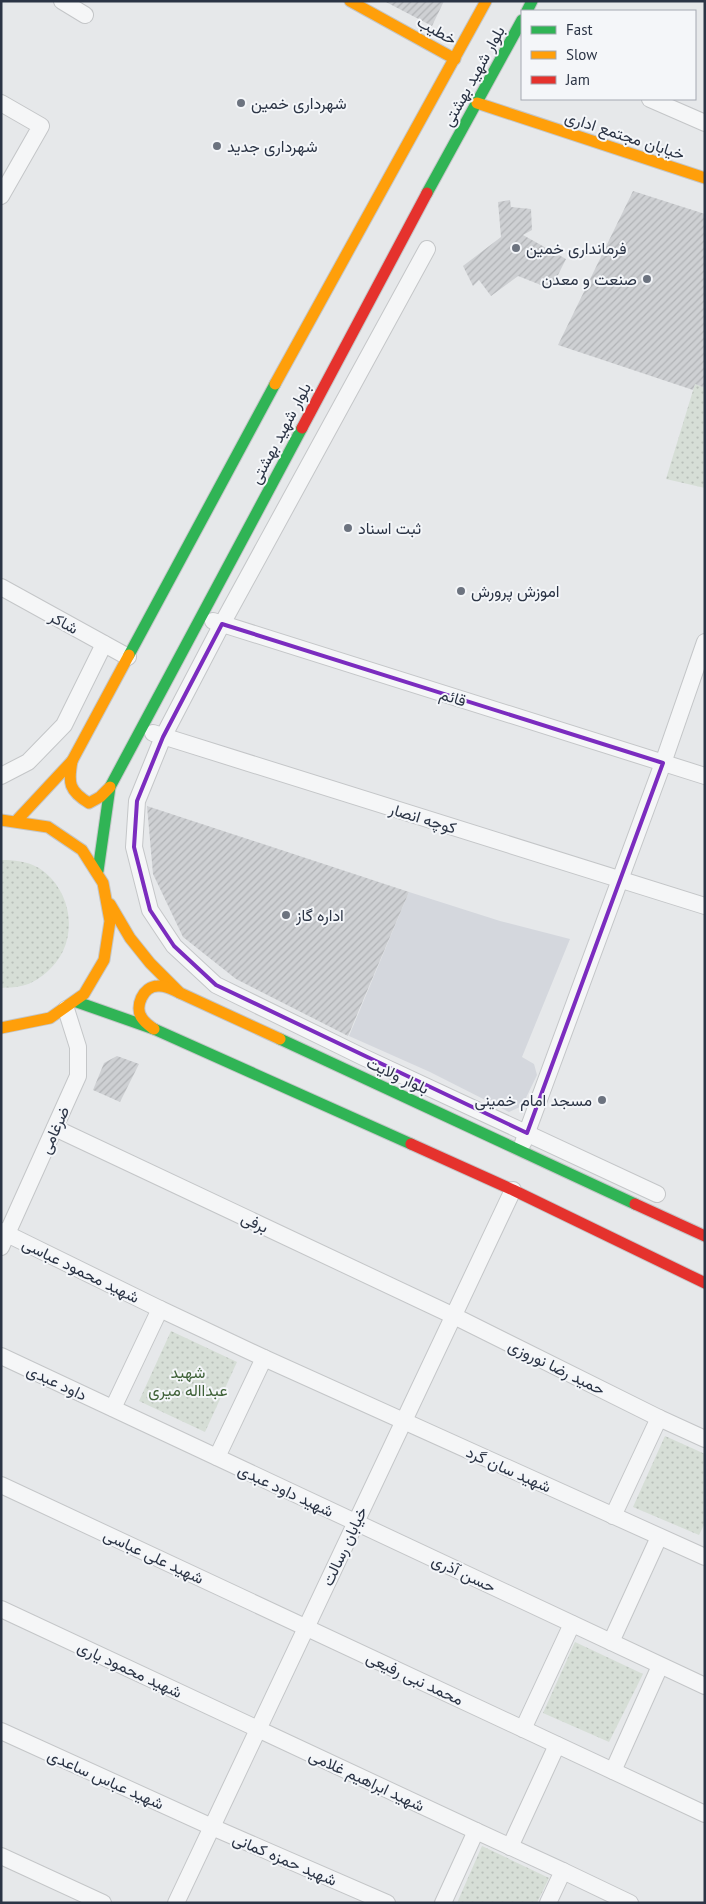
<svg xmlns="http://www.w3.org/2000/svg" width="706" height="1904" font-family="'PT Sans',Vazirmatn,sans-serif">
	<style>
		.built { fill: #d4d7dd }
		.grass { fill: url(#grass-dots) }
		.building { fill: url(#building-hatch) }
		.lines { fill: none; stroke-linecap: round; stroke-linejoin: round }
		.street-casing { stroke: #c4c6c8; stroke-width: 18 }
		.fast-casing { stroke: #c4c6c8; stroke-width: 13 }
		.slow-casing { stroke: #c4c6c8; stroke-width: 13 }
		.jam-casing { stroke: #c4c6c8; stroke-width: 13 }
		.street { stroke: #f5f6f7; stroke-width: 16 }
		.fast { stroke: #30b455; stroke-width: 11 }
		.slow { stroke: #ff9f0a; stroke-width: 11 }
		.jam { stroke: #e5322d; stroke-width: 11 }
		.marked { fill: none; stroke: #7b2cbf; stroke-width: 4; stroke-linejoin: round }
		.poi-dot { fill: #6c737f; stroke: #f4f6f9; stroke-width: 2 }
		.labels { text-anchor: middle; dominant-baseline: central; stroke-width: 4; stroke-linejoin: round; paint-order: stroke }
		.street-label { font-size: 16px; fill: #2b3445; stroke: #f4f6f9 }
		.poi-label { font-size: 16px; fill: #2b3445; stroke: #f4f6f9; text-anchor: start }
		.park-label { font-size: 16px; fill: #3f6138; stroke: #f4f6f9 }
	</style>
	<defs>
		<pattern id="grass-dots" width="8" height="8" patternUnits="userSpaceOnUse" patternTransform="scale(1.25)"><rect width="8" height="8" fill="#d6ded6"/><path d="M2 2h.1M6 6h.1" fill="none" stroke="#b8bfb9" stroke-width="1.8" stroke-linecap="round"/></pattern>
		<pattern id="building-hatch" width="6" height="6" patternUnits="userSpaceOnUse" patternTransform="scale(1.25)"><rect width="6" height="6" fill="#ced0d3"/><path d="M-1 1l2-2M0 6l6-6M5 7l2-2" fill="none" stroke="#b1b3b6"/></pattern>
	</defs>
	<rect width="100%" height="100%" fill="#e6e8ea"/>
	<path class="built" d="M409,892L500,921L570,939L522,1057L534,1064L537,1075L522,1106L509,1112L430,1072L349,1036Z"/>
	<g class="grass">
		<path d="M695,384L705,388V488L666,479Z"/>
		<path d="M1,860C14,860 27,861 39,868C73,890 80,941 50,969C42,977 32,984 21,986C14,988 8,987 1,988Z"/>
		<path d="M171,1331L237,1362L205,1432L139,1401Z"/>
		<path d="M665,1436L705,1454V1523L699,1535L633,1507Z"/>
		<path d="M575,1642L643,1674L609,1742L543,1713Z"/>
		<path d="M482,1846L549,1878L537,1903H457Z"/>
	</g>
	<g class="building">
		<path d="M384,1H444L432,26Z"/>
		<path d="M633,191L705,214V388L695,384L693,390L558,345Z"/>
		<path d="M510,200L511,207L531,209L532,230L523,235L566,259L551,289L518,276L491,296L479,280L473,286L463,266L501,237L498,202Z"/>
		<path d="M147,806L409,892L348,1036L236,979L183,937L153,874Z"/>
		<path d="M117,1056L139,1064L120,1102L93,1090L104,1063Z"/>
	</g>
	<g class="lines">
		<defs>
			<g id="street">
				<path d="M62,1L85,15"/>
				<path d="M650,99L705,123"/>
				<path d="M1,103L41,126L1,196"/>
				<path d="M427,249L222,624L163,737L137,801L134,847L150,910L174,946L216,985L363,1057L657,1194"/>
				<path d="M1,587L128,657"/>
				<path d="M213,621L705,776"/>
				<path d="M153,733L705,906"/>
				<path d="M1,776L28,762L64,725L104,644"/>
				<path d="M55,1128L454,1316L659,1418"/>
				<path d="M523,1143L663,763L705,642"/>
				<path d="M1,1231L160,1309"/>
				<path d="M1,1247L78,1076V1047L66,1009"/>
				<path d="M1,1356L705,1686"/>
				<path d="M113,1408L160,1309L264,1358L705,1557"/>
				<path d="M217,1457L264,1358"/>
				<path d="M1,1485L705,1814"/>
				<path d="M613,1516L659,1418L705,1439"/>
				<path d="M1,1609L476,1831"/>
				<path d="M611,1642L659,1537"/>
				<path d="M523,1729L572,1624"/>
				<path d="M1,1731L212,1827L387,1903"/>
				<path d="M613,1771L660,1666"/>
				<path d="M510,1847L557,1745"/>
				<path d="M1,1856L103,1903"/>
				<path d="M563,1871L630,1903"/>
				<path d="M176,1903L513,1190"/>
				<path d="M443,1903L476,1831L563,1871L548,1903"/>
			</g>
			<g id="fast">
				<path d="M527,11L532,1"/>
				<path d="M427,193L522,20"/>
				<path d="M129,655L275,384"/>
				<path d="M98,871L110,787L302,428"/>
				<path d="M77,1002L154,1029L411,1144"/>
				<path d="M280,1039L635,1204"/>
			</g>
			<g id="slow">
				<path d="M350,1L455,59"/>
				<path d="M477,103L705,178"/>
				<path d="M275,384L486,1"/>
				<path d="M72,761C68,783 69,791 89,803L100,797L110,787"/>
				<path d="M18,819L72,761L129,655"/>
				<path d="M1,820L48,827L82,850L103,883L110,921L104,960L84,994L50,1018L1,1028"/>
				<path d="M110,904L130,938L150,963L180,993L280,1039"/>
				<path d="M154,1029C150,1026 145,1023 142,1018C134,1007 143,986 158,986C166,985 173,990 180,993"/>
			</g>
			<g id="jam">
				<path d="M302,428L427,193"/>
				<path d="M411,1144L513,1190L705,1283"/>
				<path d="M635,1204L705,1236"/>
			</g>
		</defs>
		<use href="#street" class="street-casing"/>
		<use href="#fast" class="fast-casing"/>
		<use href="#slow" class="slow-casing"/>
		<use href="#jam" class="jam-casing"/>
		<use href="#street" class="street"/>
		<use href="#fast" class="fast"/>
		<use href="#slow" class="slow"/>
		<use href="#jam" class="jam"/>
	</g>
	<path class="marked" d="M222,624L663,763L527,1133L216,985L174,946L150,910L134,847L137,801L163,737Z"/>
	<g class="poi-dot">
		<circle cx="241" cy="103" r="5"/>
		<circle cx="217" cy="146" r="5"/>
		<circle cx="516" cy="248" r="5"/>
		<circle cx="647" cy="279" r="5"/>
		<circle cx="348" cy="528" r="5"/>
		<circle cx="461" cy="591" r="5"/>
		<circle cx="286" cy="915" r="5"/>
		<circle cx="602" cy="1100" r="5"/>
	</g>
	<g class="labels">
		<g class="street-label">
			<text transform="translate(437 30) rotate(29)">خطیب</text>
			<text transform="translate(473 76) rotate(-61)">بلوار شهید بهشتی</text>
			<text transform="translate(625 135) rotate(18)">خیابان مجتمع اداری</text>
			<text transform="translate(280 433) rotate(-62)">بلوار شهید بهشتی</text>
			<text transform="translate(64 622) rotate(29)">شاکر</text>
			<text transform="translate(453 697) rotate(17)">قائم</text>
			<text transform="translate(423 818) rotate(17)">کوچه انصار</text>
			<text transform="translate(398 1075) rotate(25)">بلوار ولایت</text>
			<text transform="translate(54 1130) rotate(-66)">ضرغامی</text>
			<text transform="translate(255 1222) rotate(25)">برفی</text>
			<text transform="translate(81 1270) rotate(26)">شهید محمود عباسی</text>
			<text transform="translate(557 1367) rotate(26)">حمید رضا نوروزی</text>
			<text transform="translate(57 1382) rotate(25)">داود عبدی</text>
			<text transform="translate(509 1469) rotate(24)">شهید سان گرد</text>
			<text transform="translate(286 1490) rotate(25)">شهید داود عبدی</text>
			<text transform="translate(344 1546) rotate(-65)">خیابان رسالت</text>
			<text transform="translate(154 1556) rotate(25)">شهید علی عباسی</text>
			<text transform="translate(464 1573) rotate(25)">حسن آذری</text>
			<text transform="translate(130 1669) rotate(25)">شهید محمود یاری</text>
			<text transform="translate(415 1678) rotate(25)">محمد نبی رفیعی</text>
			<text transform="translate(106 1779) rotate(24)">شهید عباس ساعدی</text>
			<text transform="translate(367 1780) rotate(25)">شهید ابراهیم غلامی</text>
			<text transform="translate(285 1859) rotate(23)">شهید حمزه کمانی</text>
		</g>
		<g class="poi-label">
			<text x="251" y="103">شهرداری خمین</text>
			<text x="227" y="146">شهرداری جدید</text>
			<text x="526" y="248">فرمانداری خمین</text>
			<text x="637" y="279" text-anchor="end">صنعت و معدن</text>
			<text x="358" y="528">ثبت اسناد</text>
			<text x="471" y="591">اموزش پرورش</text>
			<text x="296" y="915">اداره گاز</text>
			<text x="592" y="1100" text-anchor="end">مسجد امام خمینی</text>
		</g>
		<g class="park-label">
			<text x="188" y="1372">شهید<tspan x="188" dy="18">عبدااله میری</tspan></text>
		</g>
	</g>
	<rect width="706" height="1904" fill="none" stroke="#2b3445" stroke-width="5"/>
	<rect x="521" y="10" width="175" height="90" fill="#f4f6f9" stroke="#a4a8b1"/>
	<rect x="531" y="26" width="25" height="8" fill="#30b455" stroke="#a4a8b1"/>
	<text x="566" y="35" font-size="15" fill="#2b3445">Fast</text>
	<rect x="531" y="51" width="25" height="8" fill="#ff9f0a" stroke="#a4a8b1"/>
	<text x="566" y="60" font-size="15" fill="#2b3445">Slow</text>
	<rect x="531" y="76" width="25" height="8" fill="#e5322d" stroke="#a4a8b1"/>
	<text x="566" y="85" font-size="15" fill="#2b3445">Jam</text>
</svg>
